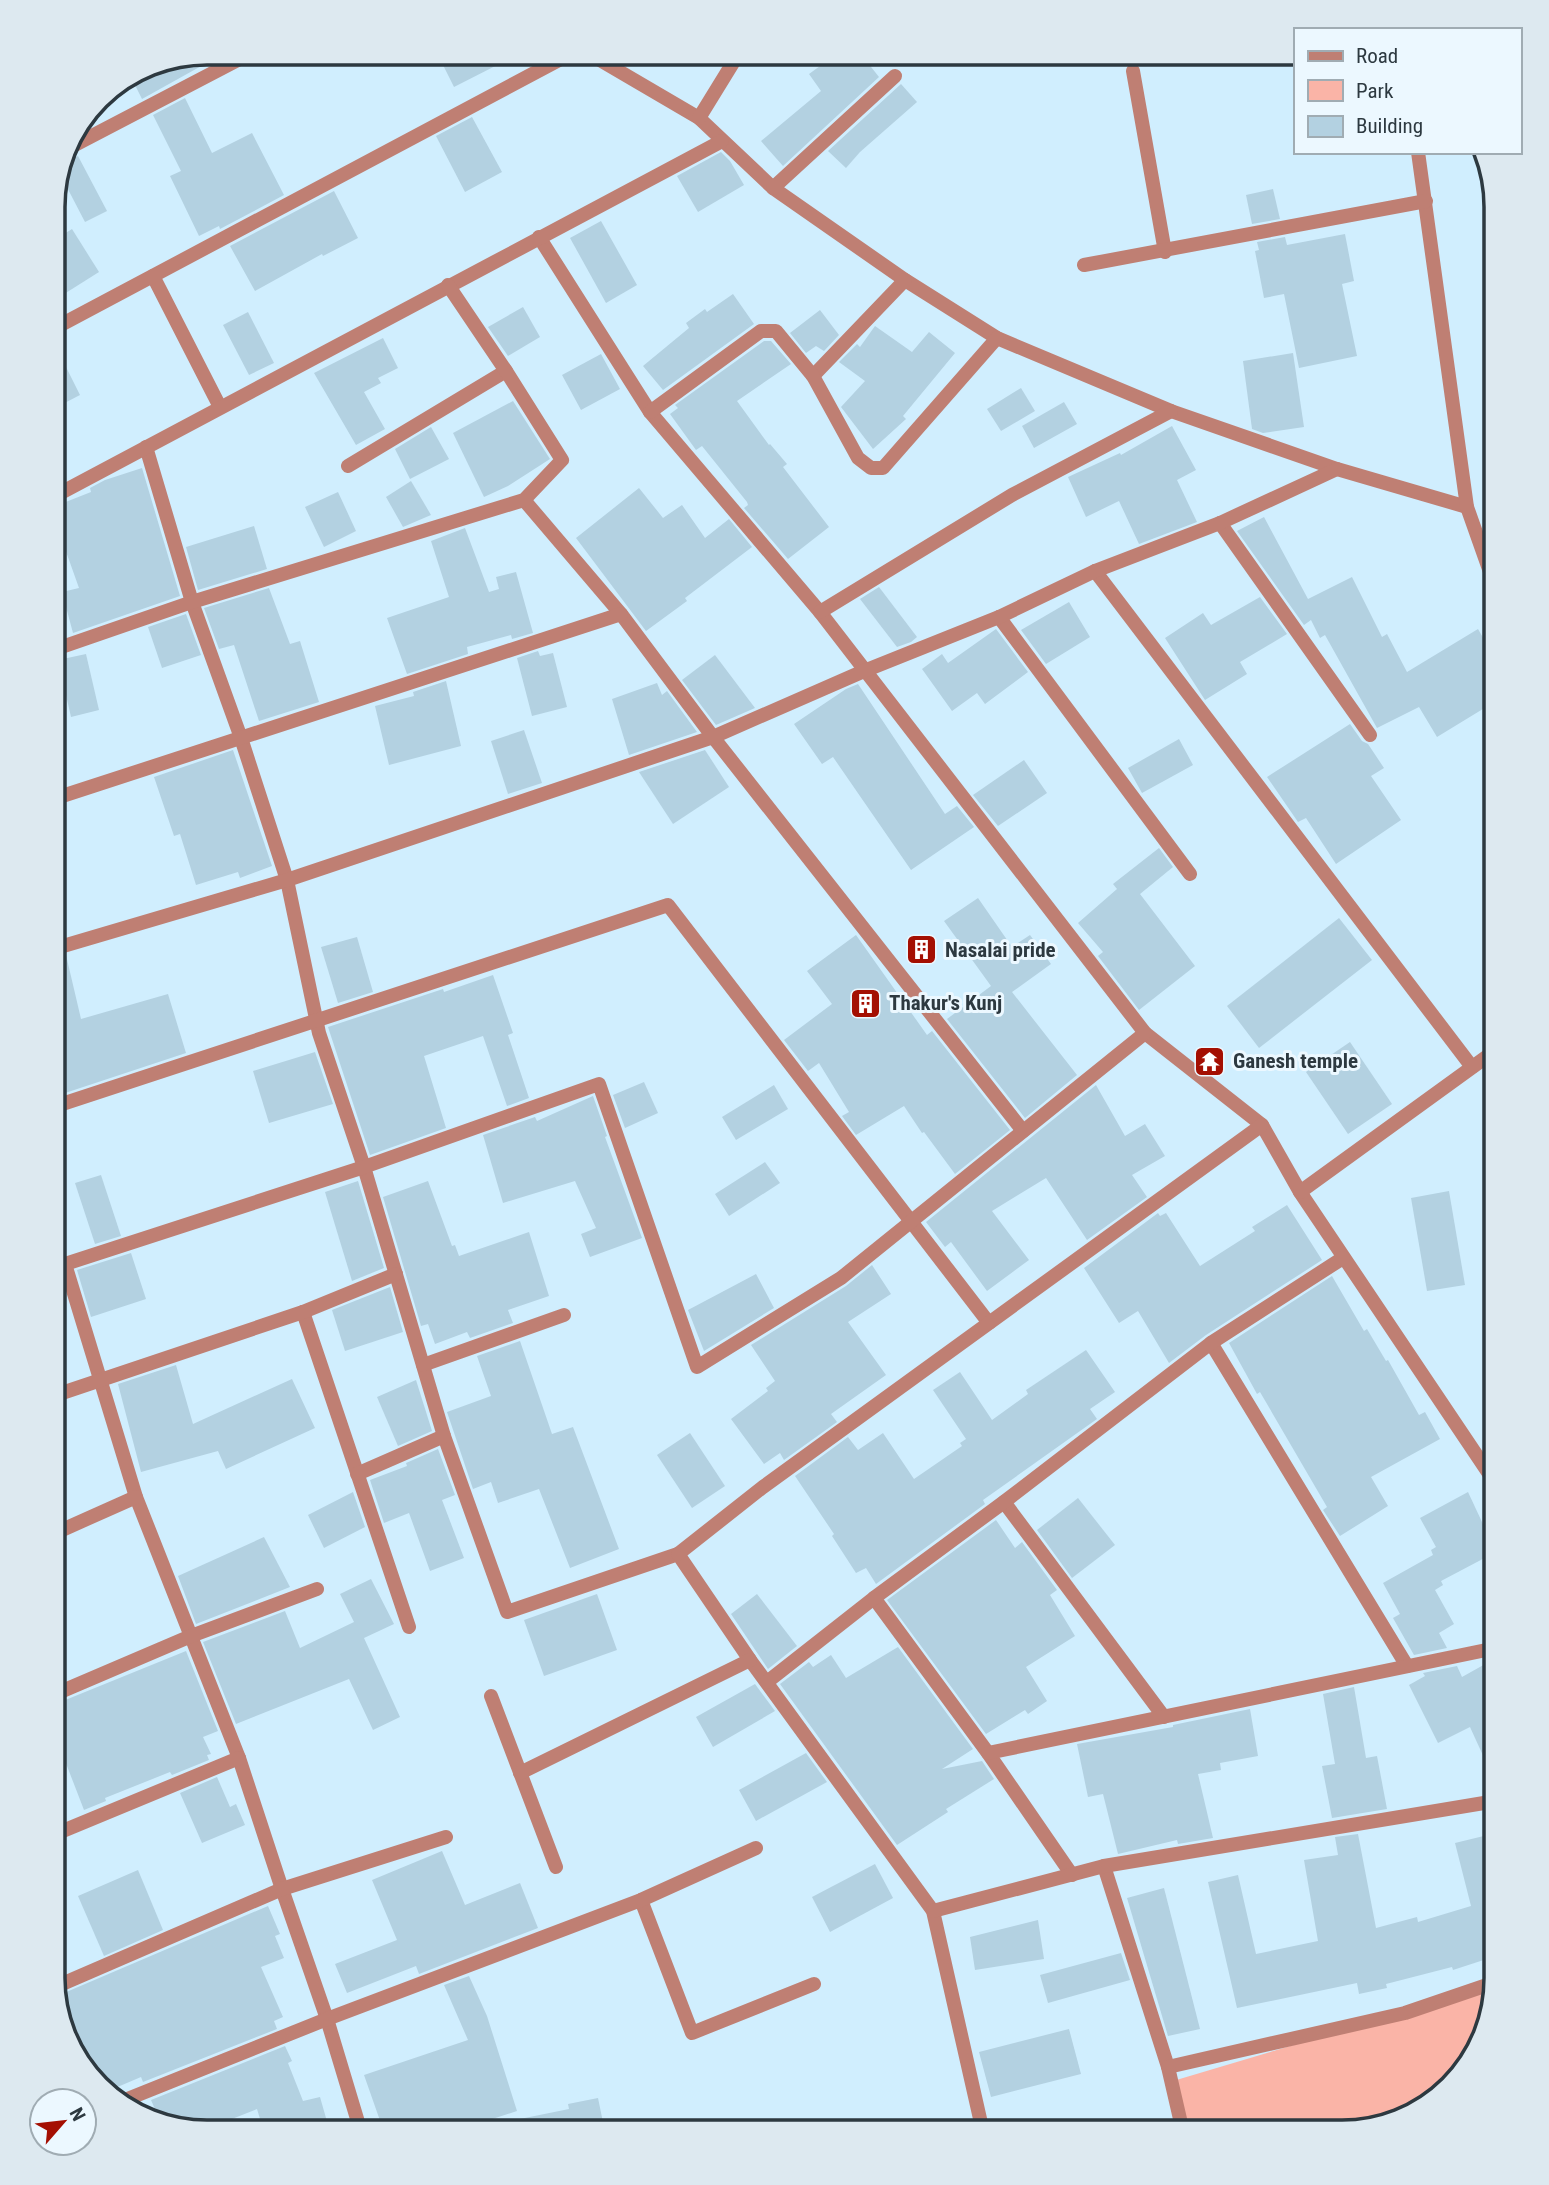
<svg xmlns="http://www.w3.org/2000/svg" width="1549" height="2185" font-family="'Roboto Condensed',sans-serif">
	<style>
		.green { fill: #fab4a7 }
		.building { fill: #b3d1e1 }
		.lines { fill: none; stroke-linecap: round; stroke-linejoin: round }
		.street { stroke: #bf7f73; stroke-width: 14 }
		.labels { text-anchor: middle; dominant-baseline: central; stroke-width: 6; stroke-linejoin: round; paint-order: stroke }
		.poi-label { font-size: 21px; font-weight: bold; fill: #2d3940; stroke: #ecf8ff; text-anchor: start }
		.rim { fill: none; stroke: #2d3940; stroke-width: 3.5 }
	</style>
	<rect width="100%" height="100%" fill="#d0eefe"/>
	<path class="green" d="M1495,1985L1476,2055L1420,2112L1343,2132H1187L1173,2081Z"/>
	<g class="building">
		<path d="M207,52H221V55L142,99L130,75L148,64Z"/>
		<path d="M437,53H521L454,87Z"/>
		<path d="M838,53H860L879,77L783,166L761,141L821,91L809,74Z"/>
		<path d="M901,84L917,102L860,152L846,168L828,151Z"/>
		<path d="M185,98L212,153L252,133L284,195L220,229L219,226L199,236L170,176L181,171L153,115Z"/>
		<path d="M472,117L502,172L465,192L436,136Z"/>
		<path d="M721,152L730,161L744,185L698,212L677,176Z"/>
		<path d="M78,156L107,211L85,222L59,172L62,164Z"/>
		<path d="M1273,189L1280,219L1252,224L1246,195Z"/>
		<path d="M334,191L358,238L323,256L322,254L255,291L230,246Z"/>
		<path d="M601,221L637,285L606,303L570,238Z"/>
		<path d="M72,229L99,272L53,301V241Z"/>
		<path d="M1345,234L1354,281L1342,284L1357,356L1299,368L1284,294L1264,298L1255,251L1259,250L1257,242L1285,237L1287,245Z"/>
		<path d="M733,294L754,324L663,390L643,366L689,328L686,323L705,309L707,312Z"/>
		<path d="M523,307L540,337L508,356L488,327Z"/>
		<path d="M820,310L839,335L824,351L816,346L806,353L790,333Z"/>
		<path d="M248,312L274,363L249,375L223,325Z"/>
		<path d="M875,326L912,352L929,332L955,353L903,416L906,419L873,449L841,407L865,381L839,362L857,344L860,347Z"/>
		<path d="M383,338L398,368L378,378L381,383L364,392L385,429L356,445L314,373Z"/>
		<path d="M53,341L80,395L53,409Z"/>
		<path d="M764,341H771L791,364L737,401L769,445L770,444L787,464L783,467L829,527L788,559L744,508L748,505L747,502L702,446L696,450L670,414L678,408L675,405Z"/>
		<path d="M1293,353L1304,427L1263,433L1252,429L1243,361Z"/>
		<path d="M601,354L620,389L581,410L562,375Z"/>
		<path d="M1021,388L1035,411L1001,431L987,409Z"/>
		<path d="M513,401L550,459L508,486L484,497L453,433Z"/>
		<path d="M1064,402L1077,424L1034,448L1022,426Z"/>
		<path d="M1172,426L1196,470L1177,480L1197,522L1139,544L1119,501L1086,517L1068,477L1120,453L1121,455Z"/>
		<path d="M431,427L449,459L410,479L395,449Z"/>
		<path d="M142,468L180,596L73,633L62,592L79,588L53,515V507L91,492L90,488L105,480Z"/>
		<path d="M411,481L431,515L403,527L386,497Z"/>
		<path d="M639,488L663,518L682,505L705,538L729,519L752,547L685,598L687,601L646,631L576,538Z"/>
		<path d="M338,492L356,531L324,547L305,507Z"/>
		<path d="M1264,517L1308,599L1352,577L1382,637L1387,634L1407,672L1478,629L1496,660V701L1437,737L1419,707L1377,728L1325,635L1320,638L1311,620L1304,625L1237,531Z"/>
		<path d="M254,526L267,569L198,590L186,547Z"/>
		<path d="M465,528L489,592L499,589L496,577L516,572L533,633L512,639L511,635L467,647L468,654L407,674L387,618L449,597L431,541Z"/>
		<path d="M879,587L917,637L911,642L897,647L860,599Z"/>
		<path d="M269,588L290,644L300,641L319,702L259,721L234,645L219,649L204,608Z"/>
		<path d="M1260,597L1287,634L1240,662L1247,674L1205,700L1165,638L1203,613L1211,625Z"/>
		<path d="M1069,602L1090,637L1046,664L1021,630Z"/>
		<path d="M186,614L201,655L162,668L148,627Z"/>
		<path d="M996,629L1028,672L985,704L977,693L952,711L922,669L942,654L948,663Z"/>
		<path d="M538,651L540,656L553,653L567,707L532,716L517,658Z"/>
		<path d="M86,654L99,710L71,717L58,660Z"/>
		<path d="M715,655L755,708L716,725L682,680Z"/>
		<path d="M446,681L461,746L389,765L375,706L414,696L413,692Z"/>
		<path d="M657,683L662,695L667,691L697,732L629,755L612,699Z"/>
		<path d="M858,684L945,814L957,806L974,827L911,870L833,757L822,764L794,724L846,689Z"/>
		<path d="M1350,724L1362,741L1368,744L1384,768L1371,776L1401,820L1336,864L1306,818L1298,822L1267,777Z"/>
		<path d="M524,730L542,783L508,794L491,741Z"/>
		<path d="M1179,739L1193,765L1142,793L1128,768Z"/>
		<path d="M233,750L272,866L240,878L238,872L196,885L180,834L174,836L154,777Z"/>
		<path d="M705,750L729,787L673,824L639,772Z"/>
		<path d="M1024,760L1047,793L998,826L973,795Z"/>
		<path d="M1159,848L1173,867L1140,894L1195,966L1139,1010L1098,956L1103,952L1078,923L1117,889L1113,884Z"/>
		<path d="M978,898L1012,947L1030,935L1051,964L1012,992L1077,1075L1025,1118L947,1019L991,986L944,921Z"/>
		<path d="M1339,918L1372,960L1259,1048L1227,1006Z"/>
		<path d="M856,935L927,1035L932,1031L1010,1130L955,1174L924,1132L922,1133L904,1106L856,1135L842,1116L849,1112L819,1063L808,1071L784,1040L832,1004L807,971Z"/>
		<path d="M357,937L373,992L338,1003L321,947Z"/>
		<path d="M66,955L81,1019L168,994L186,1053L53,1097V958Z"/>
		<path d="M493,975L513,1033L508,1035L529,1098L507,1106L483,1036L424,1056L446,1128L370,1155L328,1027L443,989L444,992Z"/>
		<path d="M1350,1042L1392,1104L1348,1134L1306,1072Z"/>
		<path d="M315,1052L333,1104L269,1123L253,1071Z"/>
		<path d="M644,1082L658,1113L625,1128L613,1095Z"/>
		<path d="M774,1085L788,1109L736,1140L722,1117Z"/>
		<path d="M1096,1085L1125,1136L1145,1124L1165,1156L1132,1175L1147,1197L1087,1240L1046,1178L992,1211L1029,1260L987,1291L951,1242L945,1247L926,1222Z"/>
		<path d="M593,1096L607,1136L605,1137L642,1238L590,1257L581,1234L596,1228L575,1181L503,1203L483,1135L535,1117L537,1121Z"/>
		<path d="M765,1162L780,1183L729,1216L715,1194Z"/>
		<path d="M101,1175L121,1236L95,1244L75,1183Z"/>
		<path d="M358,1181L384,1268L352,1281L325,1192Z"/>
		<path d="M428,1181L452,1246L455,1245L459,1256L529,1232L549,1296L508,1310L513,1323L470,1338L467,1332L435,1344L428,1324L421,1326L383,1197Z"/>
		<path d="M1449,1191L1465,1285L1427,1291L1411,1198Z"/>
		<path d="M1287,1205L1322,1260L1206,1335L1169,1363L1138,1311L1119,1323L1084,1268L1158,1213L1160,1216L1166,1213L1200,1266L1255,1231L1252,1227Z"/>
		<path d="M131,1253L146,1299L91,1317L77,1270Z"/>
		<path d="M872,1265L891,1294L848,1322L886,1375L831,1414L837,1422L784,1460L780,1453L764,1464L731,1419L768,1391L766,1388L775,1381L751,1345L846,1286Z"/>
		<path d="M756,1274L774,1308L704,1351L688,1310Z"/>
		<path d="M1332,1276L1364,1331L1367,1329L1386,1361L1388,1360L1419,1415L1425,1412L1440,1439L1371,1477L1388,1506L1340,1536L1323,1510L1327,1507L1260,1392L1257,1394L1229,1343Z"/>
		<path d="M390,1287L403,1332L345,1351L332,1310Z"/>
		<path d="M520,1341L552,1434L573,1427L619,1549L570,1568L539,1489L498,1503L491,1482L473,1489L447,1412L491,1396L477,1356Z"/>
		<path d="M1086,1350L1115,1392L1090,1409L1097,1419L983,1500L985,1504L876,1584L866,1568L856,1573L832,1536L834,1534L795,1476L848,1437L858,1450L883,1433L914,1479L962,1446L960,1443L966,1439L933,1390L960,1372L992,1420L1028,1394L1026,1390Z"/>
		<path d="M176,1365L193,1424L292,1379L315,1428L226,1469L218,1451L141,1472L118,1384Z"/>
		<path d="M416,1380L432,1431L398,1446L377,1397Z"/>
		<path d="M690,1433L725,1486L692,1508L657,1455Z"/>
		<path d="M438,1449L455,1495L442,1500L464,1558L430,1571L409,1513L384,1523L370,1480L407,1466L406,1463Z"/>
		<path d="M353,1492L365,1527L324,1548L308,1515Z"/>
		<path d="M1468,1492L1496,1552L1441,1581L1443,1585L1435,1590L1454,1624L1439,1633L1447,1648L1414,1655L1393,1618L1400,1614L1383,1583L1433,1555L1431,1550L1436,1547L1420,1518Z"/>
		<path d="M1078,1498L1115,1545L1072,1578L1037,1530Z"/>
		<path d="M996,1520L1015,1548L1022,1542L1057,1590L1050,1595L1075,1636L1026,1667L1047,1701L1028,1714L1025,1710L986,1734L887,1600Z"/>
		<path d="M264,1537L290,1587L196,1624L178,1576Z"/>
		<path d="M371,1579L394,1624L364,1638L400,1717L373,1730L349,1679L236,1724L203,1642L285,1611L300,1648L354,1622L340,1594Z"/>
		<path d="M597,1594L617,1650L544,1676L524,1620Z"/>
		<path d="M757,1594L797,1646L768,1669L731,1614Z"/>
		<path d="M898,1647L973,1749L942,1769L982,1761L994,1779L946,1809L948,1812L897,1845L780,1684L809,1662L813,1667L831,1655L846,1678Z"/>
		<path d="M186,1651L218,1731L203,1737L211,1754L207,1755L209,1760L172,1775L170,1772L105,1798L106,1801L84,1810L62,1753L53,1758V1705Z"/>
		<path d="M1496,1658V1784L1470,1727L1438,1743L1409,1685L1425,1676L1423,1673L1457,1666L1462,1677Z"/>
		<path d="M755,1684L775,1711L713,1747L696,1717Z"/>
		<path d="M1354,1687L1366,1758L1377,1756L1387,1809L1332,1818L1322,1766L1335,1764L1323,1694Z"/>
		<path d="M1250,1709L1258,1756L1220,1763L1221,1770L1198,1774L1213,1838L1178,1844L1177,1840L1118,1854L1103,1794L1088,1797L1077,1744L1173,1727V1725Z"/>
		<path d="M806,1753L827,1782L756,1821L739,1790Z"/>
		<path d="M217,1777L230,1807L236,1804L245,1825L202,1843L180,1793Z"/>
		<path d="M1496,1833V1956L1453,1970L1452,1967L1386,1984L1387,1988L1359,1994L1357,1983L1237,2008L1208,1882L1238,1875L1256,1954L1318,1941L1304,1860L1338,1855L1335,1837L1358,1834L1376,1928L1417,1917L1418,1922L1471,1906L1455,1843Z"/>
		<path d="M442,1851L465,1905L520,1883L538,1928L419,1974L416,1966L347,1993L335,1964L397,1940L372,1880Z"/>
		<path d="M875,1864L893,1898L830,1932L812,1897Z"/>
		<path d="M138,1870L163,1930L104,1956L78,1896Z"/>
		<path d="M1164,1888L1200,2029L1168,2036L1127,1898Z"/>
		<path d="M268,1906L280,1934L275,1936L284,1958L261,1967L283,2017L274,2021L277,2029L143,2082L141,2077L108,2091L73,2056L57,1996Z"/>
		<path d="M1038,1920L1044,1959L975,1970L970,1937Z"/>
		<path d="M1121,1953L1130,1980L1048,2003L1040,1975Z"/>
		<path d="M469,1976L487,2016L517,2111L483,2122L481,2119L451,2127V2124L427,2132H384L364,2075L468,2040L444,1985Z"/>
		<path d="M1069,2029L1081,2074L991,2097L979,2052Z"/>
		<path d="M285,2046L292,2061L288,2063L303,2101L320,2097L330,2132H264L257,2109L199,2132L160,2121L151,2100Z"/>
		<path d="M598,2098L605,2132H511L510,2121L569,2109L568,2104Z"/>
	</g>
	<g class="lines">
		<g class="street">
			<path d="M588,53L699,118L773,188L905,280L997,338L1171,411L1337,469L1467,507"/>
			<path d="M1133,71L1165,252"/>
			<path d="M699,118L739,53"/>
			<path d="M65,150L251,53"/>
			<path d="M1418,152L1467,507L1496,589"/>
			<path d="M773,188L895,76"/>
			<path d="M539,237L650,412L820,612L1145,1033L1262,1125L1300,1192L1496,1484"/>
			<path d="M1084,265L1426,201"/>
			<path d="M153,276L220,407"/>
			<path d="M53,329L572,53"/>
			<path d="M813,376L905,280"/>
			<path d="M650,412L761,331H776L813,376L858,458L871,468H883L997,338"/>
			<path d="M146,447L192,602L241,738L287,880L319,1033L364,1167L444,1436L507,1612L678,1554L750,1660L933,1911L983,2132"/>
			<path d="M348,466L506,371"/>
			<path d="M53,497L722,141"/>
			<path d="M524,500L621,614L713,737L1023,1131"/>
			<path d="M1220,523L1370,735"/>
			<path d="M1095,571L1472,1067"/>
			<path d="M820,612L1012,495L1171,411"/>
			<path d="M999,617L1190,874"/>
			<path d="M53,650L192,602L524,500L562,460L506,371L448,285"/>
			<path d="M53,799L621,614"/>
			<path d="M53,949L287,880L713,737L864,671L999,617L1095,571L1220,523L1337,469"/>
			<path d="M53,1107L668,905L989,1323"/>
			<path d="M1300,1192L1496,1050"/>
			<path d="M65,1264L136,1497L239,1758L282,1889L327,2019L361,2132"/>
			<path d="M53,1268L364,1167L599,1084L697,1367L841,1278L1145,1033"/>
			<path d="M303,1312L409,1627"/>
			<path d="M1211,1343L1407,1666"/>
			<path d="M423,1365L564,1315"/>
			<path d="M53,1396L303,1312L396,1274"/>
			<path d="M357,1474L444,1436"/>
			<path d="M1004,1502L1164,1717"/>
			<path d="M53,1534L136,1497"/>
			<path d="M678,1554L763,1487L1262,1125"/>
			<path d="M874,1598L988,1753L1072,1875"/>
			<path d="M767,1682L874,1598L1004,1502L1211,1343L1343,1258"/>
			<path d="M53,1695L191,1636L317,1589"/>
			<path d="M491,1696L556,1867"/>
			<path d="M988,1753L1496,1648"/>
			<path d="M520,1773L750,1660"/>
			<path d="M53,1835L239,1758"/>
			<path d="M1104,1866L1168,2067"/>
			<path d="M641,1900L692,2033L814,1984"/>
			<path d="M933,1911L1104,1866L1496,1801"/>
			<path d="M55,1987L282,1889L446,1837"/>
			<path d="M120,2102L327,2019L641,1900L756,1848"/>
			<path d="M1183,2132L1168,2067L1405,2013L1496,1982"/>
		</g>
	</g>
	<defs>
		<symbol id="building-square" viewBox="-11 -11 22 22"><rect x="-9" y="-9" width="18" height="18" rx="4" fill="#a40f02" stroke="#ecf8ff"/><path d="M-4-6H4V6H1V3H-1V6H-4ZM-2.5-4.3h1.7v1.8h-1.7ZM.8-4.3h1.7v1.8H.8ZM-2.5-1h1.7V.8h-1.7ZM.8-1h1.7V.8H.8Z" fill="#fff"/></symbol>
		<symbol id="temple-square" viewBox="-11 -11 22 22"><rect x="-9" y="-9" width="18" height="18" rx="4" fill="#a40f02" stroke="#ecf8ff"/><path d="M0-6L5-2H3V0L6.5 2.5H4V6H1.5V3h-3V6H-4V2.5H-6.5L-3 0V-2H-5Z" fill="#fff"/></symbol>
	</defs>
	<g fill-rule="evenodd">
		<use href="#building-square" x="904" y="932" width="35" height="35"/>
		<use href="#building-square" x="848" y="986" width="35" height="35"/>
		<use href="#temple-square" x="1192" y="1044" width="35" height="35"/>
	</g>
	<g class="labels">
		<g class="poi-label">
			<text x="945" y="950">Nasalai pride</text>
			<text x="889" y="1003">Thakur's Kunj</text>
			<text x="1233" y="1061">Ganesh temple</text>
		</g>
	</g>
	<path d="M0 0H1549V2185H0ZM207 65H1342A142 142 0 0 1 1484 207V1978A142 142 0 0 1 1342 2120H207A142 142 0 0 1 65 1978V207A142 142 0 0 1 207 65Z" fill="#dde9f0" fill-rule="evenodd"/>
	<path class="rim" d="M207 65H1342A142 142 0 0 1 1484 207V1978A142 142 0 0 1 1342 2120H207A142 142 0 0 1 65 1978V207A142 142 0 0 1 207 65Z"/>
	<rect x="1294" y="28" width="228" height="126" fill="#ecf8ff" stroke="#a0acb3" stroke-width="2"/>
	<rect x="1308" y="51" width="35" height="10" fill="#bf7f73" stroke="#a0acb3" stroke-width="2"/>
	<text x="1356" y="63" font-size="21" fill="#2d3940">Road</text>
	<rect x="1308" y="80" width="35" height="21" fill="#fab4a7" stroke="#a0acb3" stroke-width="2"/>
	<text x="1356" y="98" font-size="21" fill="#2d3940">Park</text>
	<rect x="1308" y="116" width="35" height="21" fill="#b3d1e1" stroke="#a0acb3" stroke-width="2"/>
	<text x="1356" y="133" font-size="21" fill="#2d3940">Building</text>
	<g transform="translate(63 2122) rotate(62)"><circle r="33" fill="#ecf8ff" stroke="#a0acb3" stroke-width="2"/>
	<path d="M0-5L12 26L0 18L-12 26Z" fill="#a40f02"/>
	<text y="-10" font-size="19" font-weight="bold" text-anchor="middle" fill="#2d3940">N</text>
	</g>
</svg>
